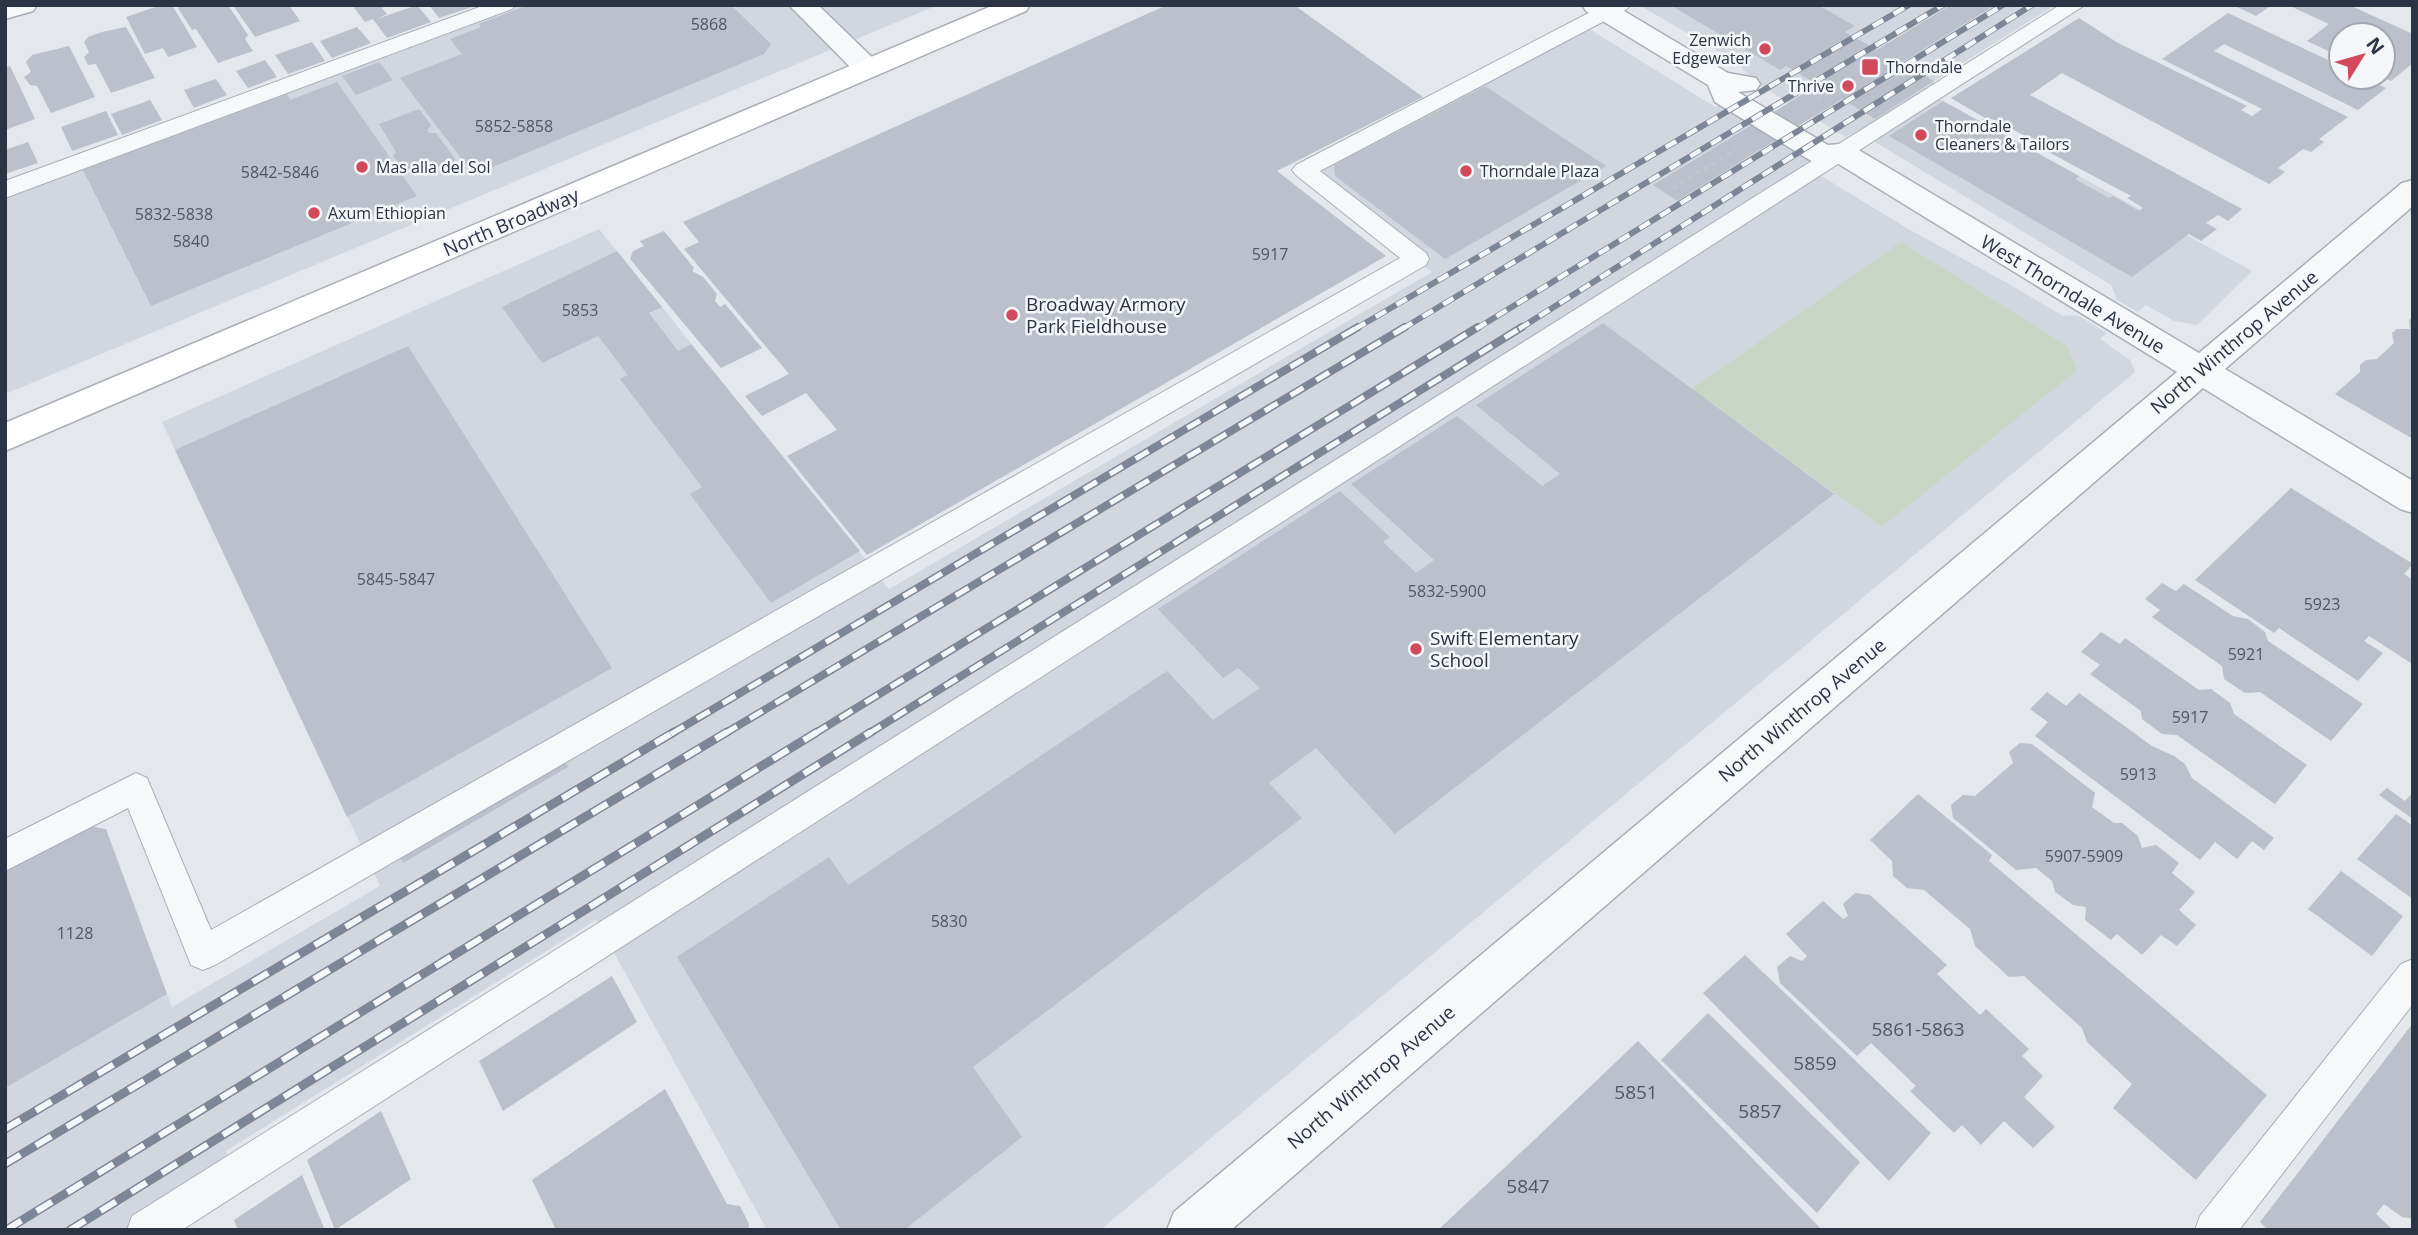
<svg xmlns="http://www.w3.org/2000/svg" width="2418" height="1235" font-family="'Open Sans',sans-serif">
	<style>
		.built { fill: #d2d6de }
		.green { fill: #c9d6c5 }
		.building { fill: #bbc0ca }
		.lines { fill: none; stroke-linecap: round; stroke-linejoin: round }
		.lane-casing { stroke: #a9aeb7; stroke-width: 2 }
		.street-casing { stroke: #a9aeb7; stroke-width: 3 }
		.secondary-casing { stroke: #a9aeb7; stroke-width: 3 }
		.path { stroke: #c2c5cb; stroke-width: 3.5; stroke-dasharray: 4.5 4.5; stroke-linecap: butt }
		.lane { fill: #f7f8fa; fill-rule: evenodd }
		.street { fill: #f7f8fa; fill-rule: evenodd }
		.secondary { fill: #fff; fill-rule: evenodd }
		.rail-far2-casing { stroke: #7d8696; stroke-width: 6 }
		.rail-far1-casing { stroke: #7d8696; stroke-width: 8 }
		.rail-casing { stroke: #7d8696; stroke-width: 9 }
		.rail-far2 { stroke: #f4f6f9; stroke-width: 4.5; stroke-dasharray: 12; stroke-linecap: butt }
		.rail-far1 { stroke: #f4f6f9; stroke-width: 5; stroke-dasharray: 15; stroke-linecap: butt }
		.rail { stroke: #f4f6f9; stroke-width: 6; stroke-dasharray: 18; stroke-linecap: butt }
		.poi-dot { fill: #d1495b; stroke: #f4f6f9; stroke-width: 2.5 }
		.labels { text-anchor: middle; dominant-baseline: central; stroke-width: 5; stroke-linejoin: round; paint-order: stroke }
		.number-label { font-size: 16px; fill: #4f5766 }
		.far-poi-label { font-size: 16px; fill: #2b3445; stroke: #f4f6f9; text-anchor: start }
		.street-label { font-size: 19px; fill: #2b3445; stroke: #f4f6f9 }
		.poi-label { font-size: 19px; fill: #2b3445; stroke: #f4f6f9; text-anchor: start }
		.near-number-label { font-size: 19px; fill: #4f5766 }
	</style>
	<rect width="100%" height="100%" fill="#e4e7ec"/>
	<g class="built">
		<path d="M509,5H938L5,394V192Z"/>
		<path d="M1639,5H2055L1934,81L1937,98L2252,271L2197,325L2174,321L2146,305L2138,312L2117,300L2111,285L1857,131L1846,137L1756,83L1737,62Z"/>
		<path d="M1583,25L1715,107L1723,103L1813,158L1803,165L1910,230L2009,284L2063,316L2077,315L2107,333L2100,339L2130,360L2135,372L1100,1230H767L596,920L226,1151L233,1175L146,1230H5V1088L167,994L172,1007L380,886L162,422L599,229L889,589L1432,272L1304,170Z"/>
	</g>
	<path class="green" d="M1901,242L2067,346L2077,370L1882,527L1692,389Z"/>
	<g class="building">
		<path d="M161,5H172L197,47L168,57L163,48L145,54L126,17Z"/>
		<path d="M180,5H228L248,35L245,39L253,51L218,63L196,29L192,30L178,8Z"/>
		<path d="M233,5H289L300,21L255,37Z"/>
		<path d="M352,5H389L382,8L387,14L377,19L417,5L431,22L387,38L373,19L365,22Z"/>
		<path d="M429,5H475V6L439,18Z"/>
		<path d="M528,5H731L771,44L764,54L474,175L400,78L462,54L450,39L481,27L479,24Z"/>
		<path d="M1167,5H1294L1423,97L1277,171L1386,256L867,555L787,456L837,430L806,393L762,416L745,396L789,374L684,249L699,242L683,222Z"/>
		<path d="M1670,5H1818L1855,26L1845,32L1877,50L1951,5H1995L1901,63L1934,81L1875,119L1842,99L1677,201L1653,185L1818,85L1786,66L1780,70Z"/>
		<path d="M2233,5H2272L2256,16Z"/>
		<path d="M2288,5H2349L2413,34V63L2391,81L2383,77V35H2341V57L2307,41L2329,24Z"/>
		<path d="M2228,13L2341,66V77H2363L2386,88L2358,110L2224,44L2214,51L2348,117L2319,139L2324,142L2311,152L2303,149L2278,168L2285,172L2269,184L2062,73L2030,95L2242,209L2228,221L2218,215L2206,223L2217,229L2201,241L2189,234L2132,277L1889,136L1943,101L2079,176L2075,179L2109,198L2113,196L2139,211L2143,208L2127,198L2131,196L2024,139L2027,137L1995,120L1985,118L1951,98L2079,18L2118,43L2247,106L2241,110L2252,116L2262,109L2162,59Z"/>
		<path d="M126,27L155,78L111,93L96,64L88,65L84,57L89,52L84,42L88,37L102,32Z"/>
		<path d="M357,27L371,43L332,58L320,41Z"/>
		<path d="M312,42L325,61L288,74L275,55Z"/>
		<path d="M69,46L95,97L51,113L37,86L30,85L24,77L31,72L26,62L32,55Z"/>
		<path d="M265,60L277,77L248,88L236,71Z"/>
		<path d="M379,62L393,80L356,95L342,76Z"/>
		<path d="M10,66L35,119L5,130V68Z"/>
		<path d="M216,79L227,95L194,108L184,90Z"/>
		<path d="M337,82L417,196L151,306L83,170L287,94L290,100Z"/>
		<path d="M1485,86L1606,166L1445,259L1335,176L1334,165Z"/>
		<path d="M150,100L162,120L122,135L111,114Z"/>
		<path d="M419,109L431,125L427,130L429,133H436L456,160L413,176L404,164L399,163L393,156L396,152L379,124Z"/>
		<path d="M106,111L118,135L72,151L61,127Z"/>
		<path d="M28,142L38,163L5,174V150Z"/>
		<path d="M664,231L694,268L692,271L703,277L717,294L715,301L720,307L725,304L762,348L721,368L630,259L633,251L644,246L640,241Z"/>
		<path d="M617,251L662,307L649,313L678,351L691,344L860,551L771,603L690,494L702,487L620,379L628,375L598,336L542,363L502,307Z"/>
		<path d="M2413,317V439L2335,394L2360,372V365L2366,360L2377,359L2394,343L2392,333L2397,329H2410L2409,320Z"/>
		<path d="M1603,323L1834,494L1395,834L1316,748L1269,783L1302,818L973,1067L1022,1137L904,1230H841L677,957L829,857L848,885L1167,671L1213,720L1260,688L1238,668L1223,678L1158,609L1340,491L1390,537L1383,542L1416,573L1434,560L1351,484L1457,416L1542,486L1560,474L1476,405Z"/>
		<path d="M408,346L612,668L347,817L175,450Z"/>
		<path d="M2291,488L2413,564L2404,574L2413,580L2411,663L2369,636L2364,641L2383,653L2358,681L2279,628L2274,633L2195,580Z"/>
		<path d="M2162,583L2176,591L2184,584L2233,616L2248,619L2265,632L2268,641L2363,704L2331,741L2260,692L2245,693L2224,679L2222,666L2152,617L2160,610L2145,599Z"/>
		<path d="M2101,632L2120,644L2125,638L2199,690L2211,689L2230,703L2234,714L2307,765L2275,804L2177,735L2162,734L2142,719L2141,711L2090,674L2100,665L2081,652Z"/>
		<path d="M2047,692L2066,706L2079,693L2152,746L2174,756L2185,764L2192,778L2274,838L2264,850L2252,841L2237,859L2215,842L2200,860L2035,736L2048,722L2030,709Z"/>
		<path d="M2020,743L2032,744L2095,793L2092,807L2114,823H2122L2138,836L2142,848L2156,845L2179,863L2172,873L2195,892L2179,910L2196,925L2177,946L2161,935L2142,955L2117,934L2111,940L2085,920L2086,907L2073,905L2055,892L2052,881L2036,868L2016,870L1953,818L1951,805L1963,795L1975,796L2013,763L2009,752Z"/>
		<path d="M557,749L568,767L403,863L393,843Z"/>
		<path d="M2387,788L2405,801L2413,792V819L2379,795Z"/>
		<path d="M1918,794L1992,855L1989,861L2267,1095L2196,1180L2113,1108L2132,1084L2087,1042L2082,1028L2024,976L2009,977L1975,946L1970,929L1924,890L1907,888L1893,876L1892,861L1870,840Z"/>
		<path d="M2396,814L2413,826V899L2357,859Z"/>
		<path d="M89,826L106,829L167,994L5,1088V871Z"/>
		<path d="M2341,871L2403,916L2372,956L2308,909Z"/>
		<path d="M1855,893L1870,895L1947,965L1937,974L1980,1015L1986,1009L2029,1049L2022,1056L2043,1076L2024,1097L2055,1127L2033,1148L2004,1121L1981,1145L1962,1125L1954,1133L1910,1091L1916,1086L1871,1043L1857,1056L1780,983L1777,967L1790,956L1802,961L1807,956L1786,934L1823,901L1843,919L1848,916L1843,904Z"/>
		<path d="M1745,955L1931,1133L1889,1181L1703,993Z"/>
		<path d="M612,976L637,1022L503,1111L479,1061Z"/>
		<path d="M1708,1013L1860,1162L1817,1213L1661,1060Z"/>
		<path d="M2413,1023V1219L2402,1217L2384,1204L2376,1214L2393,1230H2268L2260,1222Z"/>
		<path d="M1638,1041L1822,1230H1438L1532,1142Z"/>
		<path d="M665,1089L727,1204L740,1206L749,1224L748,1230H556L532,1180Z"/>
		<path d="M381,1111L411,1179L335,1230L307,1160Z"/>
		<path d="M302,1175L325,1230H238L234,1220Z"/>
	</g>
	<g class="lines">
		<defs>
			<g id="lane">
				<path d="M485,5H515L512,9L5,198V181Z"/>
				<path d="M1604,5H1630L1627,9L1320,171L1426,253L1429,259L1426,265L215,965L203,970L191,965L128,808L5,871V839L136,773L147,778L211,930L1400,258L1296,175L1292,170L1296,165Z"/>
				<path d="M2060,5H2085L182,1230H127L132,1216Z"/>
				<path d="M2413,959V1004L2239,1230H2195L2200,1216L2401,964Z"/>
			</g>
			<g id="street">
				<path d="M5,5H37L33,11L5,19Z"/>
				<path d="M789,5H818L878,63L882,69L878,75L868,77L858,75Z"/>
				<path d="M1582,5H1614L1728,73L1756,78L1760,84L1756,90L1738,92L1828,145L1842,144L1852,146L2199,353L2402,183L2413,180V206L2225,369L2413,481V513L2400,509L2203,388L1231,1230H1167L1174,1212L2177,372L1837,163L1823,164L1813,162L1715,102L1708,85L1586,11Z"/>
			</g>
			<path id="secondary" d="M994,5H1030L1026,11L5,451V423Z"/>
		</defs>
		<use href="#lane" class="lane-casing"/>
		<use href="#street" class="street-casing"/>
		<use href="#secondary" class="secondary-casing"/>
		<g class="path">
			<path d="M1817,100L1831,92"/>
			<path d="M1673,188L1737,149"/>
		</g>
		<use href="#lane" class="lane"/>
		<use href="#street" class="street"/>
		<use href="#secondary" class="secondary"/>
		<defs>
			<g id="rail-far2">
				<path d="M1355,329L1909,5"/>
				<path d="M1402,329L1943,5"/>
				<path d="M1476,329L2003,5"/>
				<path d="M1519,329L2032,5"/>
			</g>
			<g id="rail-far1">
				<path d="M671,734L1358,327"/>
				<path d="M724,734L1405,327"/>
				<path d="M814,734L1478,327"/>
				<path d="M868,734L1522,327"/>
			</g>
			<g id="rail">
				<path d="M5,1129L674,732"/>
				<path d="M5,1164L727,732"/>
				<path d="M6,1230L817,732"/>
				<path d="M70,1230L871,732"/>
			</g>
		</defs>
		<use href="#rail-far2" class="rail-far2-casing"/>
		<use href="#rail-far1" class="rail-far1-casing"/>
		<use href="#rail" class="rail-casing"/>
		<use href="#rail-far2" class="rail-far2"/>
		<use href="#rail-far1" class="rail-far1"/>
		<use href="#rail" class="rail"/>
	</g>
	<g class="poi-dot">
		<circle cx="1765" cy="49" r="7"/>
		<rect x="1861" y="58" width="18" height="18" rx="3.5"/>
		<circle cx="1848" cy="86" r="7"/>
		<circle cx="1921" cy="135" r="7"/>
		<circle cx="362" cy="167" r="7"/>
		<circle cx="1466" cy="171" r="7"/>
		<circle cx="314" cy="213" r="7"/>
		<circle cx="1012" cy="315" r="7"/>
		<circle cx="1416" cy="649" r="7"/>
	</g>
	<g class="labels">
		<g class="number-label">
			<text x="709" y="24">5868</text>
			<text x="514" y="126">5852-5858</text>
			<text x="280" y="172">5842-5846</text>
			<text x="174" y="214">5832-5838</text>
			<text x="191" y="241">5840</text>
			<text x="1270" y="254">5917</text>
			<text x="580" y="310">5853</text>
			<text x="396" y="579">5845-5847</text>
			<text x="1447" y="591">5832-5900</text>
			<text x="2322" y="604">5923</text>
			<text x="2246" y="654">5921</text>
			<text x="2190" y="717">5917</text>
			<text x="2138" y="774">5913</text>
			<text x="2084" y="856">5907-5909</text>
			<text x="949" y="921">5830</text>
			<text x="75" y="933">1128</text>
		</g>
		<g class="far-poi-label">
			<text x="1751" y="40" text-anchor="end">Zenwich<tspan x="1751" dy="18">Edgewater</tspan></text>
			<text x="1886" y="67">Thorndale</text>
			<text x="1834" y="86" text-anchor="end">Thrive</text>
			<text x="1935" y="126">Thorndale<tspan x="1935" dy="18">Cleaners &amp; Tailors</tspan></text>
			<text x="376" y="167">Mas alla del Sol</text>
			<text x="1480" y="171">Thorndale Plaza</text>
			<text x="328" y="213">Axum Ethiopian</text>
		</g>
		<g class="street-label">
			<text transform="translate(511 222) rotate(-23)">North Broadway</text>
			<text transform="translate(2073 294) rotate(31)">West Thorndale Avenue</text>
			<text transform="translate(2234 342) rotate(-40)">North Winthrop Avenue</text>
			<text transform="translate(1802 710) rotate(-40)">North Winthrop Avenue</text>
			<text transform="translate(1371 1077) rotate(-40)">North Winthrop Avenue</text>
		</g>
		<g class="poi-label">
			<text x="1026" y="304">Broadway Armory<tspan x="1026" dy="22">Park Fieldhouse</tspan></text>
			<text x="1430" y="638">Swift Elementary<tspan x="1430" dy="22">School</tspan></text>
		</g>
		<g class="near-number-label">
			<text x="1918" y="1029">5861-5863</text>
			<text x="1815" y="1063">5859</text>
			<text x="1636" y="1092">5851</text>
			<text x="1760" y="1111">5857</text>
			<text x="1528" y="1186">5847</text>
		</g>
	</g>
	<rect width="2418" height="1235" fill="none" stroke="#2b3445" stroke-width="14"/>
	<g transform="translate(2362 56) rotate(53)"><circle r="33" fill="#f4f6f9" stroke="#a4a8b1" stroke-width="2"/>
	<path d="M0-5L12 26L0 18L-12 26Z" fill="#d1495b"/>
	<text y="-10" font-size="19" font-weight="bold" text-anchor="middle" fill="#2b3445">N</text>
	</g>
</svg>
